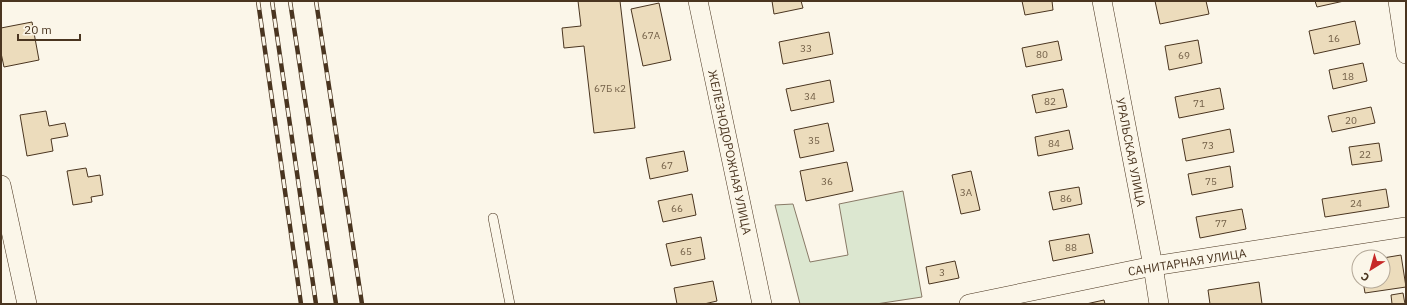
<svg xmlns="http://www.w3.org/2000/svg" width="1407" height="305" font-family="'IBM Plex Sans',sans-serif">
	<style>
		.green { fill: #dce7d0; stroke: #887966 }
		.building { fill: #ecdcbc; stroke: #4a3520 }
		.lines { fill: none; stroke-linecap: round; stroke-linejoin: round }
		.service-casing { stroke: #4a3520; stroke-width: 10 }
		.minor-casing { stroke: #4a3520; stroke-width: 20 }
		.service { stroke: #fbf6e9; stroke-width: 9 }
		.minor { stroke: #fbf6e9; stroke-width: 19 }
		.rail-casing { stroke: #4a3520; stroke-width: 4.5 }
		.rail { stroke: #fbf6e9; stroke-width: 3; stroke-dasharray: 9; stroke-linecap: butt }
		.labels { text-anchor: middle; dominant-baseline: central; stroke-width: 3; stroke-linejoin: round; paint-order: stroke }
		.number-label { font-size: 10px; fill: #725f47 }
		.street-label { font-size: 12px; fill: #4a3520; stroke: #fbf6e9 }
	</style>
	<rect width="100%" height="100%" fill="#fbf6e9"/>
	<path class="green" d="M903,191L922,297L876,304H800L775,205L793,204L810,262L848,255L839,204Z"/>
	<g class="building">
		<path d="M578,1H620L635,128L594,133L584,46L564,48L562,28L581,26Z"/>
		<path d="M772,1H801L803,8L774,14Z"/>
		<path d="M1022,1H1052L1053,10L1025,15Z"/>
		<path d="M1155,1H1206L1209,14L1160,24Z"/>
		<path d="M1315,1H1344L1317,7Z"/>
		<path d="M659,3L671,60L643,66L631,9Z"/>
		<path d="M1355,21L1360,44L1314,54L1309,31Z"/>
		<path d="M32,22L39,60L4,67L1,53V28Z"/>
		<path d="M829,32L833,54L783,64L779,42Z"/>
		<path d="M1198,40L1202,63L1169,70L1165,46Z"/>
		<path d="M1058,41L1062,60L1026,67L1022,48Z"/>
		<path d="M1363,63L1367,81L1333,89L1329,70Z"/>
		<path d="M830,80L834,102L791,111L786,89Z"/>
		<path d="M1220,88L1224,109L1179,118L1175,97Z"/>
		<path d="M1063,89L1067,107L1036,113L1032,95Z"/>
		<path d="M1371,107L1375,123L1332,132L1328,116Z"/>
		<path d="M46,111L49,126L65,123L68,136L51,139L53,151L27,156L20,115Z"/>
		<path d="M828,123L834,151L800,158L794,130Z"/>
		<path d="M1230,129L1234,152L1186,161L1182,139Z"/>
		<path d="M1069,130L1073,149L1038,156L1035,137Z"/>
		<path d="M1379,143L1382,161L1352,165L1349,147Z"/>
		<path d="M684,151L688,171L650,179L646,158Z"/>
		<path d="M847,162L853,191L806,201L800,171Z"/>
		<path d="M1230,166L1233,187L1192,195L1188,174Z"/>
		<path d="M86,168L88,177L100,175L103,195L91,197L92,202L73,205L67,171Z"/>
		<path d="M971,171L980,210L961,214L952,175Z"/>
		<path d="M1079,187L1082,204L1053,210L1049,192Z"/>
		<path d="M1386,189L1389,207L1325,217L1322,199Z"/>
		<path d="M692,194L696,215L663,222L658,201Z"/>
		<path d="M1242,209L1246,229L1200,238L1196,217Z"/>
		<path d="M1089,234L1093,253L1053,261L1049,241Z"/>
		<path d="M701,237L705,259L671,266L666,244Z"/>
		<path d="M1401,255L1406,287L1365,293L1363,281H1383V258Z"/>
		<path d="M955,261L959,278L929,284L926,267Z"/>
		<path d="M713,281L717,301L704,304H677L674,288Z"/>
		<path d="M1259,282L1262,304H1210L1208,290Z"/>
		<path d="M1403,293L1405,304H1392L1391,295Z"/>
		<path d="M1104,300L1105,304H1086Z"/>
	</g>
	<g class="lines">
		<defs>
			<path id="service" d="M493,218L510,304"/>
			<g id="minor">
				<path d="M698,1L762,304"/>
				<path d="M1102,1L1153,266L1159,304"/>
				<path d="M1398,1L1406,54"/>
				<path d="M1,185L27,304"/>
				<path d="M969,304L1153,266L1406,227"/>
			</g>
		</defs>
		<use href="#service" class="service-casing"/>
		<use href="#minor" class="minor-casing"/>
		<use href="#service" class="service"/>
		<use href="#minor" class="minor"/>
		<defs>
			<g id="rail">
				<path d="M258,1L301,304"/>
				<path d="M272,1L316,304"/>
				<path d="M290,1L336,304"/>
				<path d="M316,1L362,304"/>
			</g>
		</defs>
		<use href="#rail" class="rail-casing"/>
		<use href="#rail" class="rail"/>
	</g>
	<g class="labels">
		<g class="number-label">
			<text x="651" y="35">67А</text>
			<text x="1334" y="38">16</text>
			<text x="806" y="48">33</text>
			<text x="1042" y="54">80</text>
			<text x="1184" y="55">69</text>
			<text x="1348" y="76">18</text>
			<text x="610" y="88">67Б к2</text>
			<text x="810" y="96">34</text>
			<text x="1050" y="101">82</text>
			<text x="1199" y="103">71</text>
			<text x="1351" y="120">20</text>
			<text x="814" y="140">35</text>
			<text x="1054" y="143">84</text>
			<text x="1208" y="145">73</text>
			<text x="1365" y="154">22</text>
			<text x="667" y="165">67</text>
			<text x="827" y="181">36</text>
			<text x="1211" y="181">75</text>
			<text x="966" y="192">3А</text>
			<text x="1066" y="198">86</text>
			<text x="1356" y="203">24</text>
			<text x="677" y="208">66</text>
			<text x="1221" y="223">77</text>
			<text x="1071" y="247">88</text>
			<text x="686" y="251">65</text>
			<text x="942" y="272">3</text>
		</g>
		<g class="street-label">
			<text transform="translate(730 152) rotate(78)">ЖЕЛЕЗНОДОРОЖНАЯ УЛИЦА</text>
			<text transform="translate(1131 152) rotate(79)">УРАЛЬСКАЯ УЛИЦА</text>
			<text transform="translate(1187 262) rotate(-9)">САНИТАРНАЯ УЛИЦА</text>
		</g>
	</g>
	<rect width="1407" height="305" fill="none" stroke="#4a3520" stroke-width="4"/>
	<g transform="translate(1371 269) rotate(217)"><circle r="19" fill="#fbf6e9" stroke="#b4a999"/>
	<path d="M0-3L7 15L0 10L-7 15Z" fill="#c62828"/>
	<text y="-6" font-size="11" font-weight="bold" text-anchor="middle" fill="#4a3520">С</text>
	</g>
	<path d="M18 34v6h62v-6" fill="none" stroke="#4a3520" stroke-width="2"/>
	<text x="24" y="34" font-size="12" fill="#4a3520" stroke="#fbf6e9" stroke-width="3" paint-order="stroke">20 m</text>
</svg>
